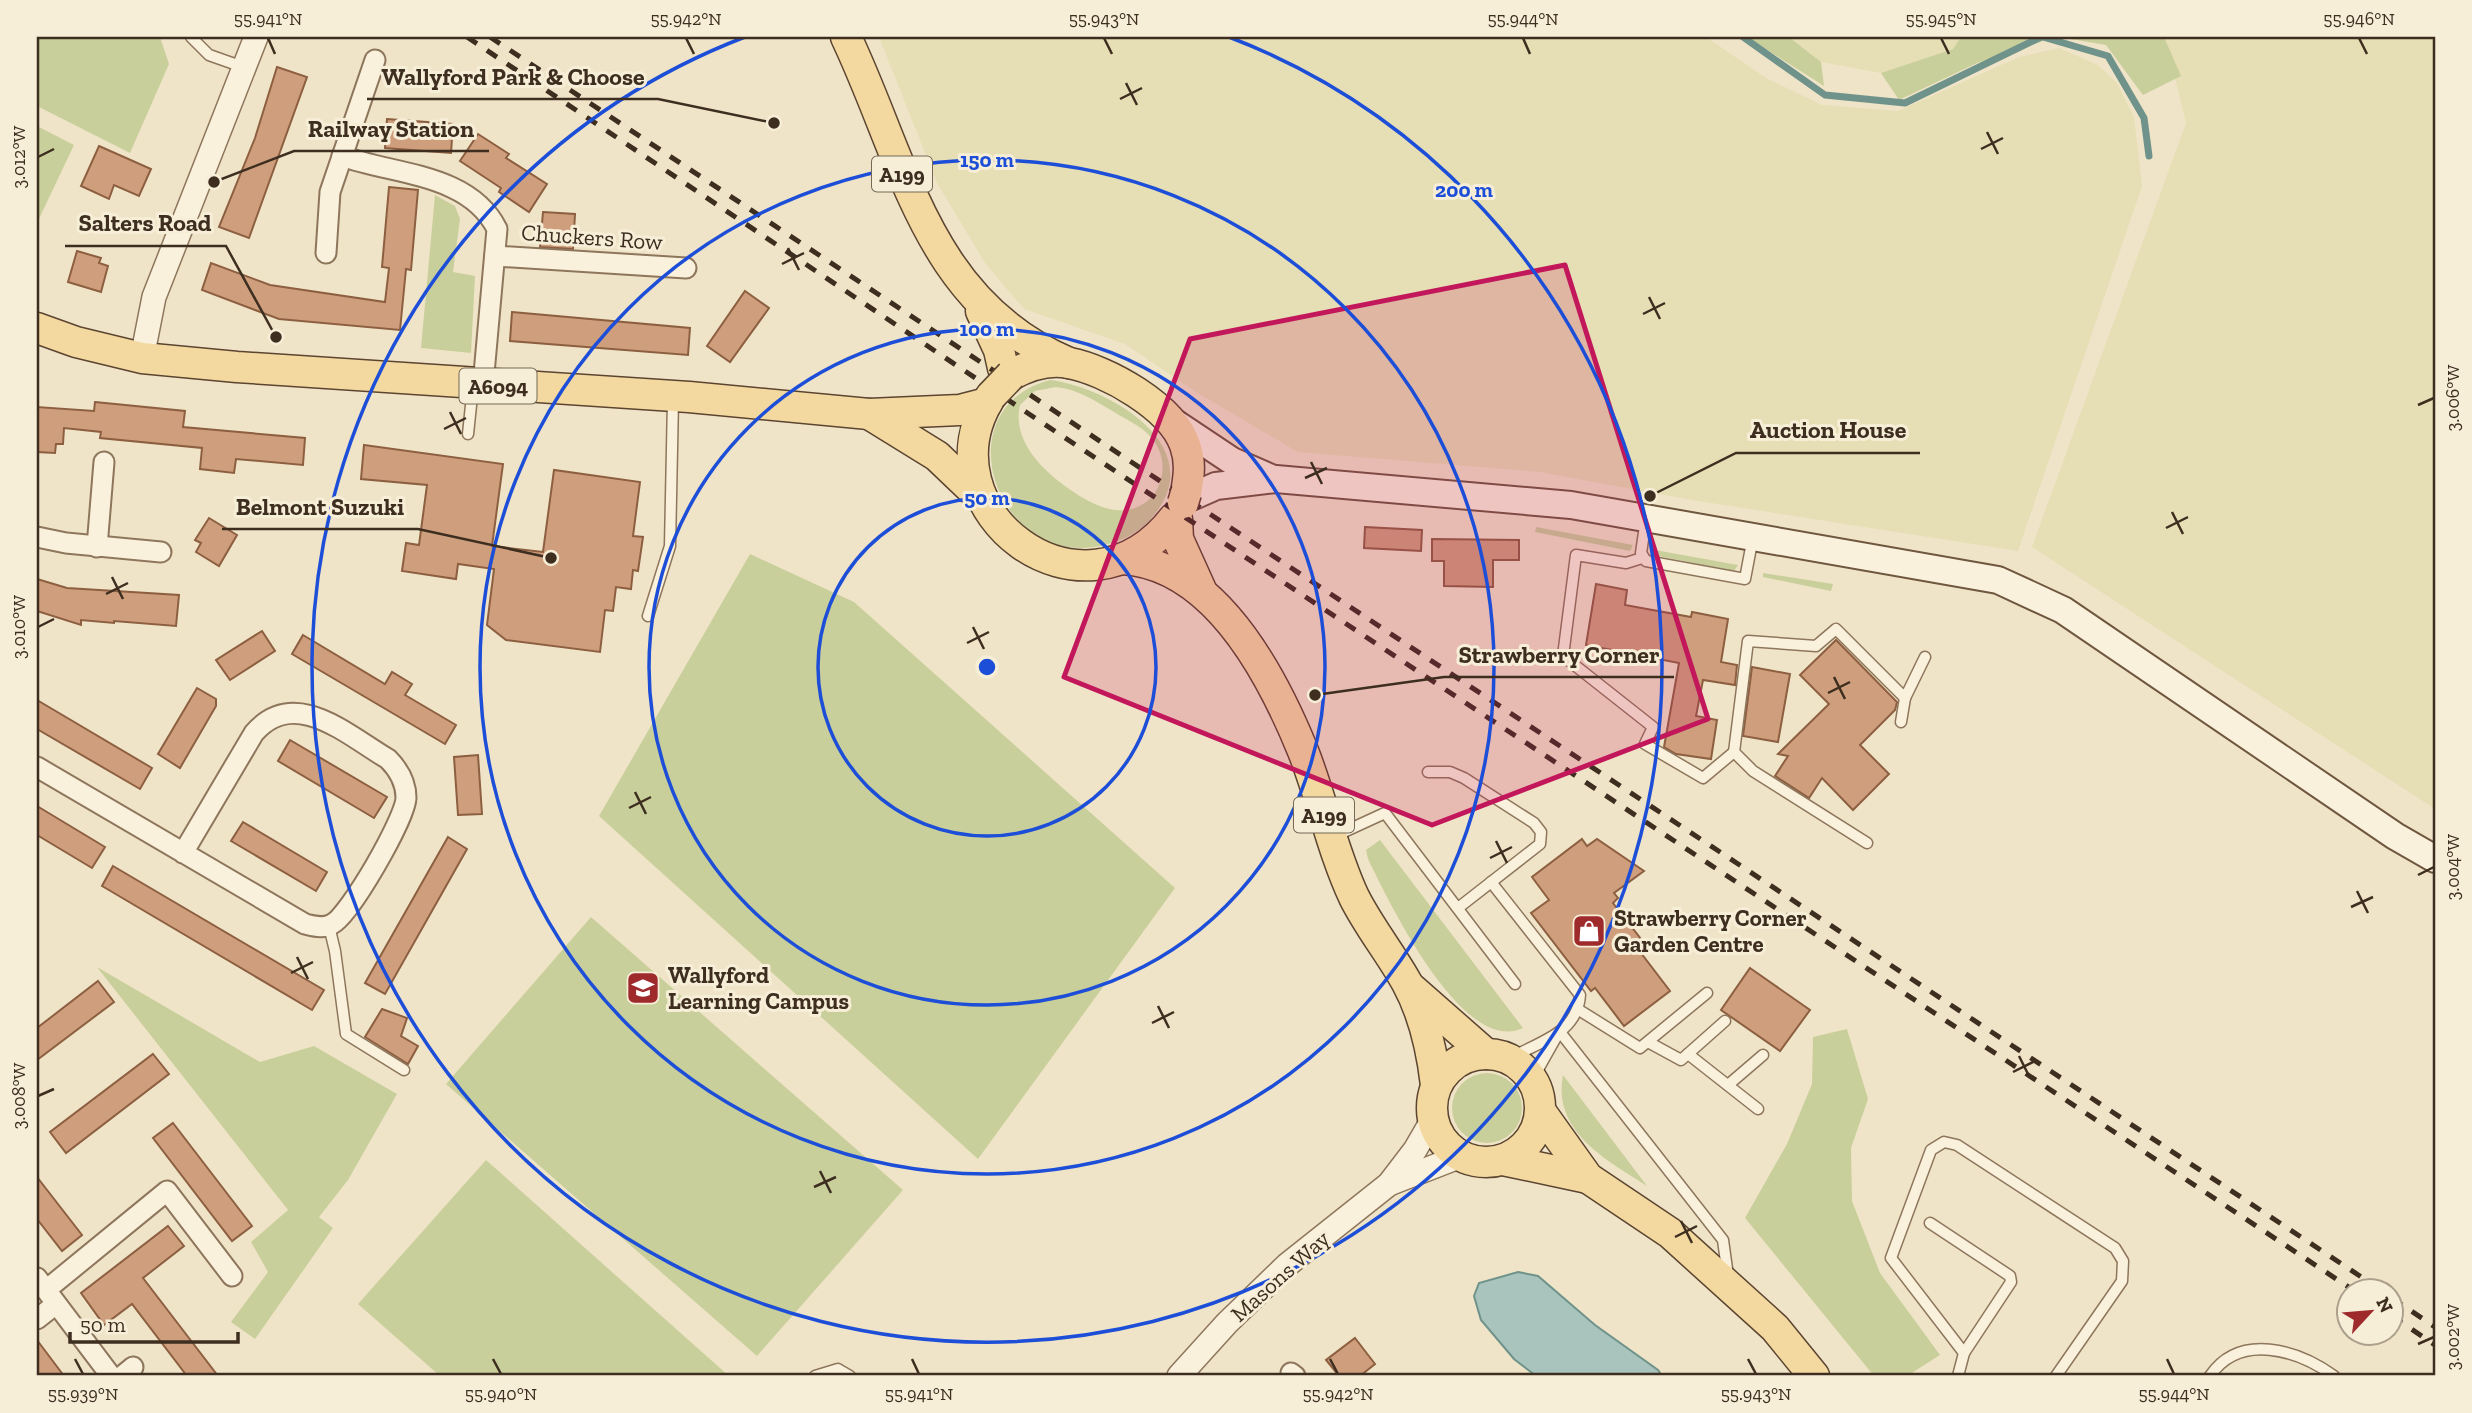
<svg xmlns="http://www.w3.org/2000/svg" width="2472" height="1413" font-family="'Zilla Slab',serif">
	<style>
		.farmland { fill: #e6deb5 }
		.green { fill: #c9cf9b; fill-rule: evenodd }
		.water { fill: #a9c4bc; stroke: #6f938a; stroke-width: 2 }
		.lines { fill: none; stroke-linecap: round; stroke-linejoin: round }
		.stream { stroke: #6f938a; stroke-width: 7 }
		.building { fill: #cf9f7d; stroke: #8d5f41; stroke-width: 2 }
		.service-casing { stroke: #8d765c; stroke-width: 13 }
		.minor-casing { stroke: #8d765c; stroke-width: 23 }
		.tertiary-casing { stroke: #8d765c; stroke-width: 26 }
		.secondary-casing { stroke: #6f573f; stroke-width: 30 }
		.primary-casing { stroke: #5b4430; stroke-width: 33 }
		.service { stroke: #faf1dc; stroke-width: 10 }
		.minor { stroke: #faf1dc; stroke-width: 19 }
		.tertiary { stroke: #faf1dc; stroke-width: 23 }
		.secondary { stroke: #faf1dc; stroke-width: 26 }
		.primary { stroke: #f3d9a0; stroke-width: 30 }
		.rail { stroke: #3d2e20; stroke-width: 5; stroke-dasharray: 12 12; stroke-linecap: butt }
		.primary-bridge-casing { stroke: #5b4430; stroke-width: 33; stroke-linecap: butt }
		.primary-bridge { stroke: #f3d9a0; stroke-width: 30 }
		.marked { fill: #c2185b; fill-opacity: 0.2; stroke: #c2185b; stroke-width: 5; stroke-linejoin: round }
		.ticks { fill: none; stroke: #3d2e20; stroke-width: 2.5 }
		.ring { fill: none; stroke: #1d4ed8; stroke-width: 3.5 }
		.labels { text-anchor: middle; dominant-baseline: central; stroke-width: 6; stroke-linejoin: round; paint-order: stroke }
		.shield { fill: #f7eed8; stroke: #756857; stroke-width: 2 }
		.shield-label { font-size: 21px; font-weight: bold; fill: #3d2e20 }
		.street-label { font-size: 23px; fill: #3d2e20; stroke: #f7eed8 }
		.poi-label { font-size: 23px; font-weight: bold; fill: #3d2e20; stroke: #f7eed8; text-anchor: start }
		.centre { fill: #1d4ed8; stroke: #f7eed8; stroke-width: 3.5 }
		.ring-label { font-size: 21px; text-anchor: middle; font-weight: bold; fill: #1d4ed8; stroke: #f7eed8; stroke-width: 6; stroke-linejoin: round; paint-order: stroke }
		.leader { fill: none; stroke: #3d2e20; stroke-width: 2.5 }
		.callout-dot { fill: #3d2e20; stroke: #f7eed8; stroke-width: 2.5 }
		.callout-label { font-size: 24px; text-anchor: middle; font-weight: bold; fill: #3d2e20; stroke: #f7eed8; stroke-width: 6; stroke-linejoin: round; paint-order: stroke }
		.neatline { fill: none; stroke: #3d2e20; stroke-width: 2.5 }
		.ticks-label { font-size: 18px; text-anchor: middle; fill: #3d2e20 }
	</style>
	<rect width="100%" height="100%" fill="#f0e4c8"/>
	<g class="farmland">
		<path d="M879,37H1706L1766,78L1822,105L1898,111L2019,57L2059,48L2098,65L2117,83L2134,117L2142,186L2018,551L1692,500L1540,472L1298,452L1196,392L1125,344L1024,309L985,263L937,183Z"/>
		<path d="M1789,37H1961L1953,49L1881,73L1821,62Z"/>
		<path d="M2165,37H2435V809L2032,547L2186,123Z"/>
	</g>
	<g class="green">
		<path d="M37,37H160L169,64L130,153L37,106Z"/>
		<path d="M1747,37H1789L1821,62L1824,86Z"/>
		<path d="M1961,37H2055L1977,63L1899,100L1881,73L1953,49Z"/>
		<path d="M2059,37H2164L2181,76L2143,95L2106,45Z"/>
		<path d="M37,126L74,145L37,223Z"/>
		<path d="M435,195L455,206L460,219L453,272L475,276L471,353L421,348Z"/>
		<path d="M1050,380C1101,386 1196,436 1164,500C1156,515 1143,530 1127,537C1006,594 933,411 1050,380ZM1056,387C1078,389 1095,401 1114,412C1125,419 1141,426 1150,436C1177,465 1158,514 1116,510C1095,509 1061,485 1047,471C1029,454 1014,431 1020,405L1035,391Z"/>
		<path d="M1536,527L1633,545L1630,551L1535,532Z"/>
		<path d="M1655,550L1738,565L1734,571L1653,555Z"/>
		<path d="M750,554L854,602L1175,888L978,1159L599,816Z"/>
		<path d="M1763,573L1833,584L1831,591L1763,577Z"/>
		<path d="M1380,840L1523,1028C1463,1057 1388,900 1368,859L1366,850Z"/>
		<path d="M591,917L903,1190L757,1356L446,1084Z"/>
		<path d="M97,967L260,1062L314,1046L397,1094L348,1180L319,1217L333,1228L255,1339L231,1322L268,1272L251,1242L288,1210Z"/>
		<path d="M1847,1029L1868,1099L1851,1148L1852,1201L1880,1273L1940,1355L1907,1376H1874L1745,1218L1787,1144L1812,1084L1813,1037Z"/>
		<circle cx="1487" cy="1108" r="35"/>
		<path d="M1563,1075L1647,1186C1607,1160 1552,1132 1563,1075Z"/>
		<path d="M486,1160L729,1376H440L358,1304Z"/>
	</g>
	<path class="water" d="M1518,1272L1538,1276L1595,1325L1658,1370L1662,1376H1536L1514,1359L1481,1320L1474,1296L1479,1283Z"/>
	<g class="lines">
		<g class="stream">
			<path d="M1743,37L1825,95L1905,103L2041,37"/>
			<path d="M2043,37L2108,56L2144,118L2149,156"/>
		</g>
	</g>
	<g class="building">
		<path d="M277,67L307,77L249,238L219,227L255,138Z"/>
		<path d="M387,119L453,124L451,153L385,148Z"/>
		<path d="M478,134L509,154L506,158L547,184L529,212L499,192L501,188L460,161Z"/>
		<path d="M99,146L151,169L139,196L114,185L109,199L81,186Z"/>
		<path d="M389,187L418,190L411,270L406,269L400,330L279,319L202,290L211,263L270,285L385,302L389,268L382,267Z"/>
		<path d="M543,212L575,214L573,249L540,247Z"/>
		<path d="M77,251L101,258L99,263L108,266L101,292L68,282Z"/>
		<path d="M745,291L769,308L730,362L707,346Z"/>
		<path d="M512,312L690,328L688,355L510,341Z"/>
		<path d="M95,402L185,411L183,427L305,438L303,465L236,459L234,473L200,469L202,448L100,438L101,432L64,428L63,444H56L55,453L37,452V407L94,411Z"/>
		<path d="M364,445L503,464L492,546L543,552L554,470L640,482L633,536L643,537L638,571L633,570L631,589L616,587L613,611L605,610L600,652L506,640L487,625L494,569L458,564L456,579L402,571L406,543L419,545L427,485L361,479Z"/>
		<path d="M209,518L237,535L219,566L196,552L201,543L195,540Z"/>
		<path d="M1365,527L1422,530L1421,551L1364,548Z"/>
		<path d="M1432,539L1519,540V560H1493V587L1444,586V561H1432Z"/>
		<path d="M37,579L67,588L179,595L176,626L114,621V623L81,620V625L37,611Z"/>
		<path d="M1596,584L1627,590L1625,605L1691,617L1692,612L1728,619L1721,662L1737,665L1735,685L1703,680L1696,716L1717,720L1711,759L1676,754L1664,747L1679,663L1586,645Z"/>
		<path d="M262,631L275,651L230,680L216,660Z"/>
		<path d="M303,635L385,684L392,672L412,684L405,695L456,725L445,744L292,654Z"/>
		<path d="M1836,640L1897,702L1895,710L1860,745L1889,774L1853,810L1822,778L1809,798L1775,776L1788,756L1778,754L1829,704L1800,675Z"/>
		<path d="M1752,667L1790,674L1778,742L1743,736Z"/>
		<path d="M197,688L216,699V706L180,768L158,754Z"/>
		<path d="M37,700L152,768L140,789L37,729Z"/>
		<path d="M290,740L387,797L374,818L278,761Z"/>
		<path d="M478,755L482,814L458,815L454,757Z"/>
		<path d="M37,806L105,847L92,868L37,835Z"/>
		<path d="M243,822L327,872L316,891L231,841Z"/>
		<path d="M448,837L467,849L385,994L365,983Z"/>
		<path d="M1582,839L1587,846L1597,839L1644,871L1614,893L1618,898L1613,903L1648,948L1641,953L1670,991L1624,1026L1595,988L1591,991L1531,913L1549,900L1532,877Z"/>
		<path d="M113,866L324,990L312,1010L102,886Z"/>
		<path d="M1750,968L1810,1010L1780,1051L1721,1010Z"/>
		<path d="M98,981L114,1002L37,1060V1028Z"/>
		<path d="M382,1009L407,1018L401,1036L418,1046L408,1064L365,1037Z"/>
		<path d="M153,1054L169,1074L66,1153L50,1132Z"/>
		<path d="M173,1123L252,1226L232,1241L153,1138Z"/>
		<path d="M37,1177L82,1235L62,1251L37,1219Z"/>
		<path d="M168,1226L184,1246L143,1278L218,1376H187L132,1304L104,1325L81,1293Z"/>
		<path d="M1355,1338L1375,1364L1360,1376H1339L1326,1360Z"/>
		<path d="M37,1340L64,1376H37Z"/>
	</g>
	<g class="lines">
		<defs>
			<g id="service">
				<path d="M191,37L209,55L243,67"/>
				<path d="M468,434L473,386"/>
				<path d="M1646,519L1641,553L1646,561L1745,579L1753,537"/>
				<path d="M1642,558L1626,563L1576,555L1563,656L1653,727L1645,744L1703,778L1734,752L1753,771L1867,843"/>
				<path d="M648,616L670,546L673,400"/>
				<path d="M1901,722L1905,698"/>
				<path d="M1734,752L1748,641L1816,646L1836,629L1905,698L1925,657"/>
				<path d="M1428,772H1450L1464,778L1534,823L1541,832L1540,844L1458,908"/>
				<path d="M1335,836L1385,813L1515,984"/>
				<path d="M1491,882L1580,995C1577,1034 1540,1041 1509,1059"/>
				<path d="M329,926L335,951L346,1034L404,1070"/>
				<path d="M1579,1010L1640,1048L1707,993"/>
				<path d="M1560,1032L1723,1240L1728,1276"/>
				<path d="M1648,1042L1681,1060L1725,1021"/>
				<path d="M1688,1054L1758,1109"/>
				<path d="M1532,1080L1559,1032"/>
				<path d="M1728,1085L1763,1055"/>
				<path d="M1930,1223L2010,1276L2011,1282L1964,1353"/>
				<path d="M815,1376L838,1369L850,1376"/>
				<path d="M1958,1376L1964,1353L1891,1258L1931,1150L1944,1142L1957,1145L2115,1248L2123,1261L2122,1281L2056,1376"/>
				<path d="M2210,1376C2240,1332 2298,1350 2334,1376"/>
			</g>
			<g id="minor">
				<path d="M342,156C394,175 469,173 497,229L483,385"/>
				<path d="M326,253L330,192L375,60"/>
				<path d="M495,256L686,268"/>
				<path d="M37,537L66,543L161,552"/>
				<path d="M97,547L104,462"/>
				<path d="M37,767L305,924C314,926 323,929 332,924C350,915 405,819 406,798C406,782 399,770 388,759C347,735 295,686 254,733L183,853"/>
				<path d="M37,1278L111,1376"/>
				<path d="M46,1290L167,1191L232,1276"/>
				<path d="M37,1319L56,1304"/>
				<path d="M1291,1373L1295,1376"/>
				<path d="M122,1376L133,1367"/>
			</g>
			<g id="tertiary">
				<path d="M142,358L154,297L256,37"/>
				<path d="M1389,1184L1461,1156"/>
				<path d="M1179,1376L1227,1323L1287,1265L1389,1184L1415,1150L1433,1119"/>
			</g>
			<g id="secondary">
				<path d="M1172,421L1232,461L1271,478"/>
				<path d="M1191,497L1216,486L1276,479L1571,505L1998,580L2063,610L2395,836L2435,859"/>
			</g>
			<g id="primary">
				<path d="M846,37C906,163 926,302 1069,363"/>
				<path d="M981,311L999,350L1003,368"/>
				<path d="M37,328L76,342L142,358L237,367L689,397L869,414L960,410L987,403"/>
				<path d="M1011,375C1029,365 1049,359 1069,363C1107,370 1172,407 1185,445C1191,462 1189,476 1186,493"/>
				<path d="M991,396C918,510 1083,636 1174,518"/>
				<path d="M869,414L937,456L982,499"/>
				<path d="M1177,519L1178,539L1201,590"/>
				<path d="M1123,559C1215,565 1272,675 1303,751C1322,799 1332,850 1354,897C1369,927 1391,954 1407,983C1424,1014 1432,1051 1436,1085"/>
				<path d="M1412,989L1486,1054"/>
				<circle cx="1486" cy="1108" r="54"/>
				<path d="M1541,1112L1588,1178L1670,1233L1775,1328L1814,1376"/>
				<path d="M1503,1160L1588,1178"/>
			</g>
		</defs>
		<use href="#service" class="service-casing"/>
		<use href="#minor" class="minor-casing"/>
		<use href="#tertiary" class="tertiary-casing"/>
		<use href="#secondary" class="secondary-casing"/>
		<use href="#primary" class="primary-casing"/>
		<use href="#service" class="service"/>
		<use href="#minor" class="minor"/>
		<use href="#tertiary" class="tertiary"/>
		<use href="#secondary" class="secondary"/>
		<use href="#primary" class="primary"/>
		<g class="rail">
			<path d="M467,37L1026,412L2353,1290"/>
			<path d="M490,37L2381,1290"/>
			<path d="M2392,1298L2435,1327"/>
			<path d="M2392,1316L2435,1345"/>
		</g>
		<defs>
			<g id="primary-bridge">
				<path d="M991,396L1011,375"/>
				<path d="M1183,503L1186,493"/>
			</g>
		</defs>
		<use href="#primary-bridge" class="primary-bridge-casing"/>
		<use href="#primary-bridge" class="primary-bridge"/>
	</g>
	<path class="marked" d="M1565,265L1708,719L1432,825L1064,677L1190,339Z"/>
	<path class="ticks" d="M268,38L275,54M686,38L694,54M1104,38L1112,54M1523,38L1530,54M1941,38L1949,54M2359,38L2367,54M1126,83L1137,105M1120,99L1142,88M1987,132L1998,154M1981,149L2003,138M38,157L54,149M788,248L799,270M782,264L804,253M1649,297L1660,319M1643,314L1665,303M2418,405L2434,398M450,412L461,434M444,429L466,418M1311,462L1322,484M1305,478L1327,468M2172,512L2183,534M2166,528L2188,517M112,577L123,599M106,594L128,583M38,627L54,619M973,627L984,649M967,643L989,632M1834,677L1845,699M1828,693L1850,682M635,792L646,814M629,808L651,797M1496,841L1507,863M1490,858L1512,847M2418,875L2434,867M2357,891L2368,913M2351,907L2373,897M297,957L308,979M291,973L313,962M1158,1006L1169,1028M1152,1023L1174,1012M2019,1056L2030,1078M2013,1072L2035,1061M38,1096L54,1089M820,1171L831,1193M814,1187L836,1177M1681,1221L1692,1243M1675,1237L1697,1226M2418,1344L2434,1337M75,1359L83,1374M493,1359L501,1374M912,1359L919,1374M1330,1359L1338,1374M1748,1359L1756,1374M2167,1359L2174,1374"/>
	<g class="ring">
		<circle cx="987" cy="667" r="169"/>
		<circle cx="987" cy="667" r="338"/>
		<circle cx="987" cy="667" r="507"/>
		<path d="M1229 37A675 675 0 1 1 745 37"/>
	</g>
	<defs>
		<symbol id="shop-square" viewBox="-11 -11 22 22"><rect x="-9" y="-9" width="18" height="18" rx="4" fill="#9e2a2b" stroke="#f7eed8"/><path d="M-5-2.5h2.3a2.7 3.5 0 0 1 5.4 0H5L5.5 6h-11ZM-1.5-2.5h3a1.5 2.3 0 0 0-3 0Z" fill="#fff"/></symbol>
		<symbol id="school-square" viewBox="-11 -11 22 22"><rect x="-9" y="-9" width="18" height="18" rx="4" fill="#9e2a2b" stroke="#f7eed8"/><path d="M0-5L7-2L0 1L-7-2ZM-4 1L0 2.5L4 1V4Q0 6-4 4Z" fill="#fff"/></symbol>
	</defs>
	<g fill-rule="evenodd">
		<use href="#shop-square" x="1570" y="912" width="38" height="38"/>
		<use href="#school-square" x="624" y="969" width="38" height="38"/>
	</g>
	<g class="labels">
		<g class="shield">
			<rect x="872" y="156.5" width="60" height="35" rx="5"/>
			<rect x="459.5" y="368.5" width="77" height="35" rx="5"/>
			<rect x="1294" y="797.5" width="60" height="35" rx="5"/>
		</g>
		<g class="shield-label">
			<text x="902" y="174">A199</text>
			<text x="498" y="386">A6094</text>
			<text x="1324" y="815">A199</text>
		</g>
		<g class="street-label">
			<text transform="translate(592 237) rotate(4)">Chuckers Row</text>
			<text transform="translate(1280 1276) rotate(-42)">Masons Way</text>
		</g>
		<g class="poi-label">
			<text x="1614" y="918">Strawberry Corner<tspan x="1614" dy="26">Garden Centre</tspan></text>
			<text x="668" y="975">Wallyford<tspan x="668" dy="26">Learning Campus</tspan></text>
		</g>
	</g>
	<circle cx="987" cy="667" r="10" class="centre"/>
	<g class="ring-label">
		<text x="987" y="167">150 m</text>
		<text x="1464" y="197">200 m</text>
		<text x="987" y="336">100 m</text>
		<text x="987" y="505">50 m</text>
	</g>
	<path class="leader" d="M774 123L658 99H367M214 182L294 151H489M276 337L226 246H65M1650 496L1736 453H1920M551 558L418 529H222M1315 695L1444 677H1674"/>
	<g class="callout-dot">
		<circle cx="774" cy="123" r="7"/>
		<circle cx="214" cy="182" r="7"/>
		<circle cx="276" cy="337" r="7"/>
		<circle cx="1650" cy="496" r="7"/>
		<circle cx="551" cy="558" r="7"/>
		<circle cx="1315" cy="695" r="7"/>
	</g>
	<g class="callout-label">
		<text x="513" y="85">Wallyford Park &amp; Choose</text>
		<text x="391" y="137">Railway Station</text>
		<text x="145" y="231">Salters Road</text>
		<text x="1828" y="438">Auction House</text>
		<text x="320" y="515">Belmont Suzuki</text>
		<text x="1559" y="663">Strawberry Corner</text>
	</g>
	<rect width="2472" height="1413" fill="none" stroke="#f7eed8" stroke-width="77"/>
	<g transform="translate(2370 1312) rotate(64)"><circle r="33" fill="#f7eed8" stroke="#ada18e" stroke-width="2"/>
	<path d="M0-5L12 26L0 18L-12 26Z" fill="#9e2a2b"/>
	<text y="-10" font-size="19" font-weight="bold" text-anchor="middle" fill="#3d2e20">N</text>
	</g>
	<path d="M70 1332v10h168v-10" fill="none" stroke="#3d2e20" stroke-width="3.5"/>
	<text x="80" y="1332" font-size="21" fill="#3d2e20" stroke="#f7eed8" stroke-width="5" paint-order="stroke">50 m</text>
	<rect x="38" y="38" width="2396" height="1336" class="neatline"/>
	<g class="ticks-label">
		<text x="268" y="25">55.941°N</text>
		<text x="686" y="25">55.942°N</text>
		<text x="1104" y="25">55.943°N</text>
		<text x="1523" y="25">55.944°N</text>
		<text x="1941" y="25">55.945°N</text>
		<text x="2359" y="25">55.946°N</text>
		<text transform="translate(19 157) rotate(-90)" y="6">3.012°W</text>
		<text transform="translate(2453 398) rotate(-90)" y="6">3.006°W</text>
		<text transform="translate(19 627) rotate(-90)" y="6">3.010°W</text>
		<text transform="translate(2453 867) rotate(-90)" y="6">3.004°W</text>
		<text transform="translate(19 1096) rotate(-90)" y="6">3.008°W</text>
		<text transform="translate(2453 1337) rotate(-90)" y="6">3.002°W</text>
		<text x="83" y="1400">55.939°N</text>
		<text x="501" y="1400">55.940°N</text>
		<text x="919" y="1400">55.941°N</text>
		<text x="1338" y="1400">55.942°N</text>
		<text x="1756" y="1400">55.943°N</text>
		<text x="2174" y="1400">55.944°N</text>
	</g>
</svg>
